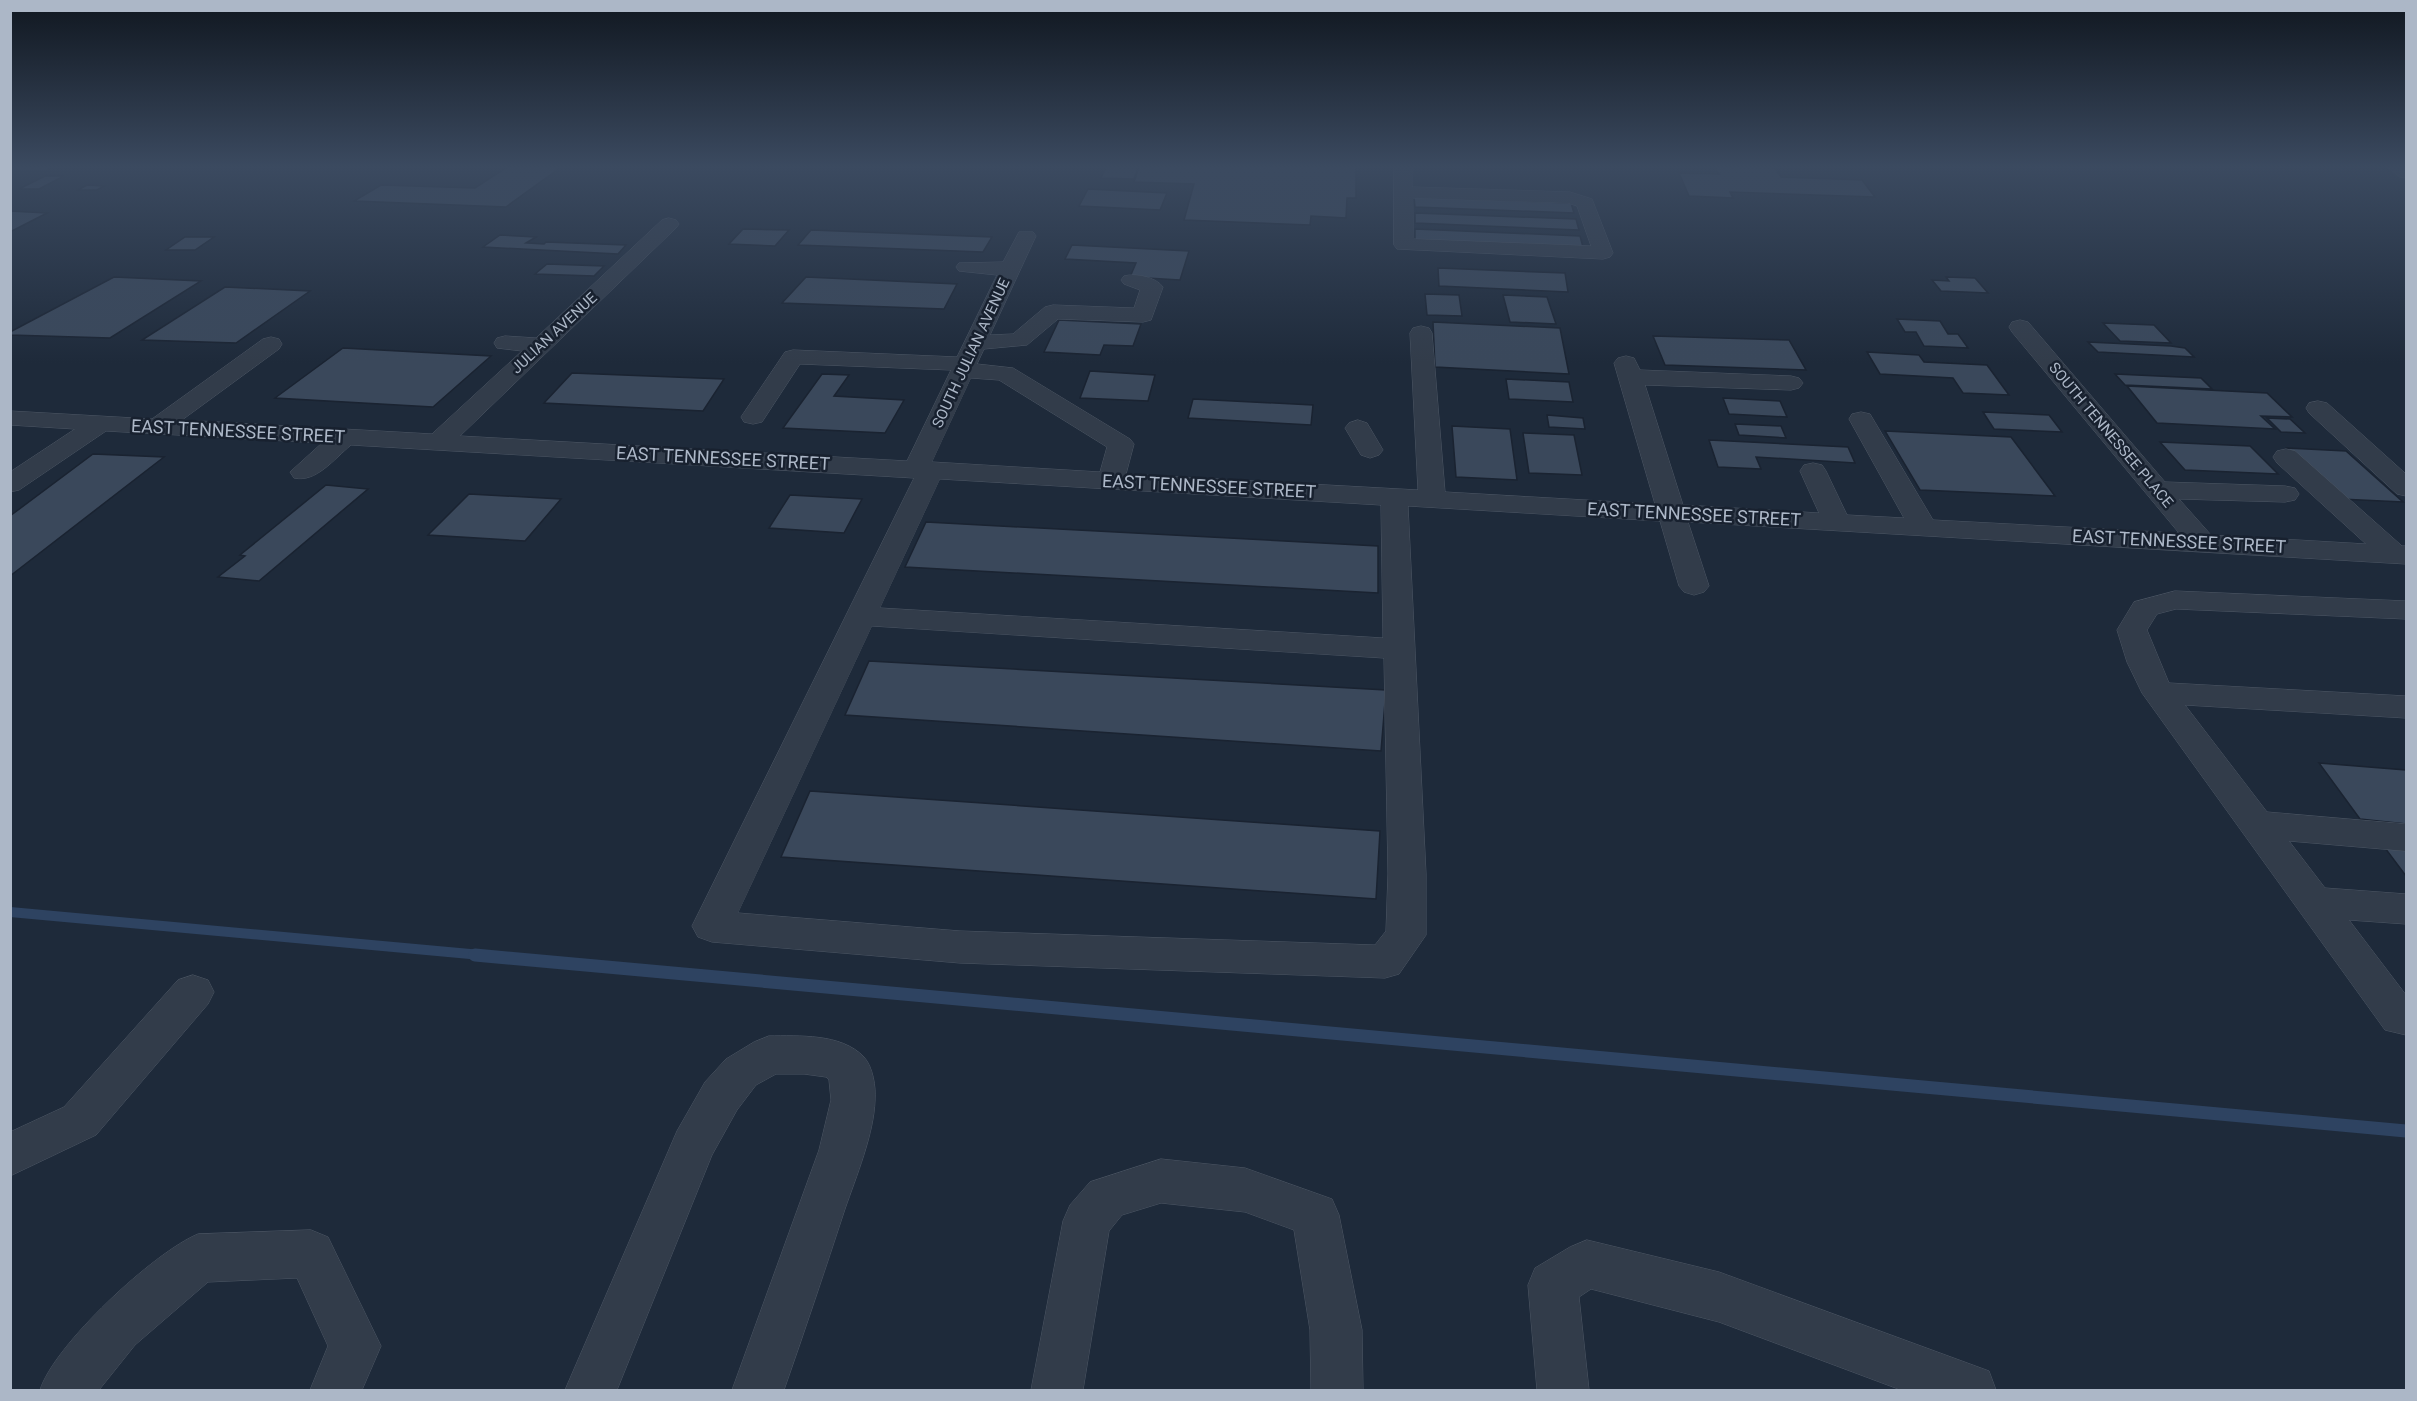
<svg xmlns="http://www.w3.org/2000/svg" width="2417" height="1401" font-family="Roboto,sans-serif">
	<style>
		.lines { fill: none; stroke-linecap: round; stroke-linejoin: round }
		.stream-far1 { stroke: #2e4361; stroke-width: 10 }
		.stream { stroke: #2e4361; stroke-width: 13 }
		.building { fill: #3a485b; stroke: #1a2331; stroke-width: 1.5 }
		.minor-casing { stroke: #4d5765; stroke-width: 1 }
		.minor { fill: #323c4a; fill-rule: evenodd }
		.labels { text-anchor: middle; dominant-baseline: central; stroke-width: 5; stroke-linejoin: round; paint-order: stroke }
		.far-street-label { font-size: 15px; fill: #acb7c7; stroke: #18212f }
		.street-label { font-size: 18px; fill: #acb7c7; stroke: #18212f }
	</style>
	<rect width="100%" height="100%" fill="#1e2a3a"/>
	<g class="lines">
		<path class="stream-far1" d="M10,912L492,956"/>
		<path class="stream" d="M475,955L2406,1131"/>
	</g>
	<g class="building">
		<path d="M10,167H54L45,171L10,170Z"/>
		<path d="M507,167H561L506,207L354,201L381,185L475,188Z"/>
		<path d="M1106,167L1138,168L1134,179L1101,178Z"/>
		<path d="M1139,167H1356V198H1347L1346,218L1311,216L1310,225L1184,220L1194,184L1134,182Z"/>
		<path d="M1715,167L1775,168L1781,177L1862,180L1875,197L1730,192L1733,198L1689,196L1679,173L1719,174Z"/>
		<path d="M45,176H64L39,189H19Z"/>
		<path d="M87,185L104,186L97,190H78Z"/>
		<path d="M1088,189L1167,193L1160,210L1079,206Z"/>
		<path d="M1414,197L1571,203L1574,213L1415,207Z"/>
		<path d="M10,211L47,213L10,232Z"/>
		<path d="M1415,213L1576,219L1579,230L1415,223Z"/>
		<path d="M743,229L789,230L775,246L729,244Z"/>
		<path d="M1415,229L1580,236L1583,247L1415,240Z"/>
		<path d="M811,230L992,237L983,252L798,245Z"/>
		<path d="M500,235L536,237L526,243L544,244L546,242L626,245L618,254L483,247Z"/>
		<path d="M185,237H214L195,250H166Z"/>
		<path d="M1072,245L1189,251L1180,280L1130,277L1136,263L1065,259Z"/>
		<path d="M547,264L604,266L594,276L535,274Z"/>
		<path d="M1438,268L1565,273L1568,292L1439,286Z"/>
		<path d="M114,277L201,281L110,338L10,335V332Z"/>
		<path d="M806,277L957,284L944,309L782,303Z"/>
		<path d="M1946,277L1975,278L1988,293L1941,291L1932,280L1949,281Z"/>
		<path d="M225,287L310,291L236,343L142,340Z"/>
		<path d="M1425,294L1459,295L1462,316L1427,315Z"/>
		<path d="M1503,295L1547,297L1556,324L1510,322Z"/>
		<path d="M1897,319L1940,321L1948,334H1958L1968,348L1924,346L1916,332H1905Z"/>
		<path d="M1059,320L1141,324L1133,346L1104,345L1100,355L1044,352Z"/>
		<path d="M1433,322L1560,328L1569,374L1435,367Z"/>
		<path d="M2103,323L2154,325L2171,343L2120,341Z"/>
		<path d="M1653,336L1789,340L1806,370L1665,365Z"/>
		<path d="M2088,342L2171,346L2185,348L2194,357L2098,352Z"/>
		<path d="M343,348L491,356L433,407L275,398Z"/>
		<path d="M1867,352L1919,355L1924,362L1987,365L2009,395L1963,393L1953,378L1880,374Z"/>
		<path d="M1090,371L1155,375L1148,401L1080,398Z"/>
		<path d="M572,373L724,379L703,411L544,403Z"/>
		<path d="M822,374L849,375L834,396L904,400L885,433L783,428Z"/>
		<path d="M2115,374L2201,378L2212,389L2125,385Z"/>
		<path d="M1506,379L1569,382L1573,402L1509,399Z"/>
		<path d="M2127,386L2267,393L2292,417L2261,416L2275,429L2157,423Z"/>
		<path d="M1723,398L1780,401L1787,417L1729,414Z"/>
		<path d="M1193,399L1313,405L1311,425L1188,418Z"/>
		<path d="M1983,412L2049,415L2062,432L1994,429Z"/>
		<path d="M1547,415L1583,418L1585,429L1549,427Z"/>
		<path d="M2267,418L2290,419L2305,433L2281,432Z"/>
		<path d="M1735,424L1781,426L1786,438L1739,435Z"/>
		<path d="M1452,426L1510,429L1517,480L1456,477Z"/>
		<path d="M1885,431L2011,437L2055,496L1920,490Z"/>
		<path d="M1523,433L1574,435L1582,475L1529,473Z"/>
		<path d="M1709,440L1848,447L1855,463L1756,457L1761,469L1718,467Z"/>
		<path d="M2160,442L2250,446L2278,474L2185,470Z"/>
		<path d="M2287,448L2346,451L2403,502L2340,499Z"/>
		<path d="M93,454L164,457L10,576V516Z"/>
		<path d="M326,485L368,489L259,581L218,577L245,556L240,555Z"/>
		<path d="M469,494L561,499L525,541L428,535Z"/>
		<path d="M790,495L862,499L844,533L769,528Z"/>
		<path d="M926,522L1378,546V593L905,567Z"/>
		<path d="M869,661L1386,690L1381,751L845,715Z"/>
		<path d="M2319,763L2406,770V824L2360,819Z"/>
		<path d="M810,791L1380,831L1376,899L781,857Z"/>
		<path d="M2382,844L2406,846V876Z"/>
	</g>
	<g class="lines">
		<defs>
			<g id="minor">
				<path d="M1394,167H1412V187L1570,192L1592,199L1613,253L1610,257L1603,259L1397,249L1394,245ZM1413,198L1568,203L1577,206L1591,246L1414,239Z"/>
				<path d="M2388,167H2406V178L2400,177Z"/>
				<path d="M669,218L676,220L679,224L676,228L460,436L907,461L951,370L800,364L762,422L753,424L744,422L741,417L785,352L793,350L957,357L997,275L959,271L956,267L959,263L1003,262L1019,232H1033L1036,236L990,335L1013,334L1045,307L1053,305L1134,308L1140,290L1124,284L1121,280L1124,276C1135,273 1156,277 1163,287L1151,320L1143,322L1058,319L1027,345L984,349L977,364L1013,368L1130,439L1134,444L1126,474L1418,490L1410,333L1413,328L1421,326L1429,328L1432,333L1445,492L1655,504L1614,363L1618,358L1626,356L1634,358L1640,370L1791,376L1799,378L1803,383L1799,388L1791,390L1645,385L1683,505L1819,513L1800,471L1804,465L1813,463L1822,465L1826,471L1847,515L1904,518L1849,419L1852,414L1861,412L1870,414L1873,419L1933,520L2179,533L2012,332L2009,327L2012,322L2020,320L2028,322L2165,482L2285,486L2295,488L2299,494L2295,500L2285,502L2179,499L2211,535L2366,544L2277,463L2273,457L2277,451L2286,449L2295,451L2402,546H2406V564L1688,522L1709,586L1704,592L1694,595L1684,592L1679,586L1660,521L1408,506L1426,874V935L1399,974L1385,978L960,963L712,942L698,937L692,926L914,478L351,445C334,459 316,483 294,478L290,472L322,443L106,431L19,490L10,492V472L75,429L10,425V411L152,419L263,339L271,337L279,339L282,344L279,349L182,420L432,434L522,351L497,348L494,343L497,338L505,336L536,338L662,220ZM971,378L999,380L1107,447L1100,472L932,462ZM940,479L1381,505L1383,638L880,608ZM872,626L1384,658L1388,874L1386,931L1375,945L960,931L738,913Z"/>
				<path d="M2318,401L2327,403L2406,474V496L2397,494L2309,413L2306,408L2309,403Z"/>
				<path d="M1358,420L1367,423L1383,450L1379,455L1370,458L1361,455L1345,428L1349,423Z"/>
				<path d="M2175,591L2406,601V619L2176,609L2157,614L2147,630L2169,683L2406,696V718L2185,705L2267,812L2406,824V851L2289,841L2325,888L2406,894V924L2349,920L2406,995V1035L2385,1030L2142,693L2127,662L2117,630L2134,602Z"/>
				<path d="M193,975L208,980L214,992L208,1004L96,1135L10,1176V1132L64,1107L178,980Z"/>
				<path d="M769,1036C799,1036 841,1033 864,1057C873,1067 876,1087 875,1100C874,1134 856,1177 845,1209C825,1270 805,1330 784,1390H732L819,1150L831,1100L829,1080L826,1077L804,1074H776L756,1085L737,1110L712,1155L617,1390H565L677,1131L705,1082L726,1059L754,1042Z"/>
				<path d="M1161,1159L1245,1168L1332,1199L1339,1215L1362,1330L1363,1390H1311L1310,1330L1294,1230L1245,1212L1161,1203L1122,1215L1109,1231L1083,1390H1031L1063,1221L1070,1205L1090,1182Z"/>
				<path d="M311,1230L328,1237L381,1346L362,1390H310L328,1346L297,1278L208,1282L135,1345L99,1390H40C54,1345 154,1252 198,1234Z"/>
				<path d="M1587,1240L1719,1272L1970,1364L1989,1371L1996,1390H1901L1719,1322L1591,1289L1579,1297L1589,1390H1537L1528,1285L1535,1268L1570,1247Z"/>
			</g>
		</defs>
		<use href="#minor" class="minor-casing"/>
		<use href="#minor" class="minor"/>
	</g>
	<linearGradient id="sky" x2="0" y2="1"><stop stop-color="#101720"/><stop offset="0.46" stop-color="#3b4a60"/><stop offset="1" stop-color="#3b4a60" stop-opacity="0"/></linearGradient>
	<rect width="2417" height="363" fill="url(#sky)"/>
	<g class="labels">
		<g class="far-street-label">
			<text transform="translate(554 333) rotate(-43)">JULIAN AVENUE</text>
			<text transform="translate(971 353) rotate(-65)">SOUTH JULIAN AVENUE</text>
			<text transform="translate(2111 435) rotate(50)">SOUTH TENNESSEE PLACE</text>
		</g>
		<g class="street-label">
			<text transform="translate(238 431) rotate(3)">EAST TENNESSEE STREET</text>
			<text transform="translate(723 458) rotate(3)">EAST TENNESSEE STREET</text>
			<text transform="translate(1209 486) rotate(3)">EAST TENNESSEE STREET</text>
			<text transform="translate(1694 514) rotate(3)">EAST TENNESSEE STREET</text>
			<text transform="translate(2179 541) rotate(3)">EAST TENNESSEE STREET</text>
		</g>
	</g>
	<rect width="2417" height="1401" fill="none" stroke="#acb7c7" stroke-width="24"/>
</svg>
